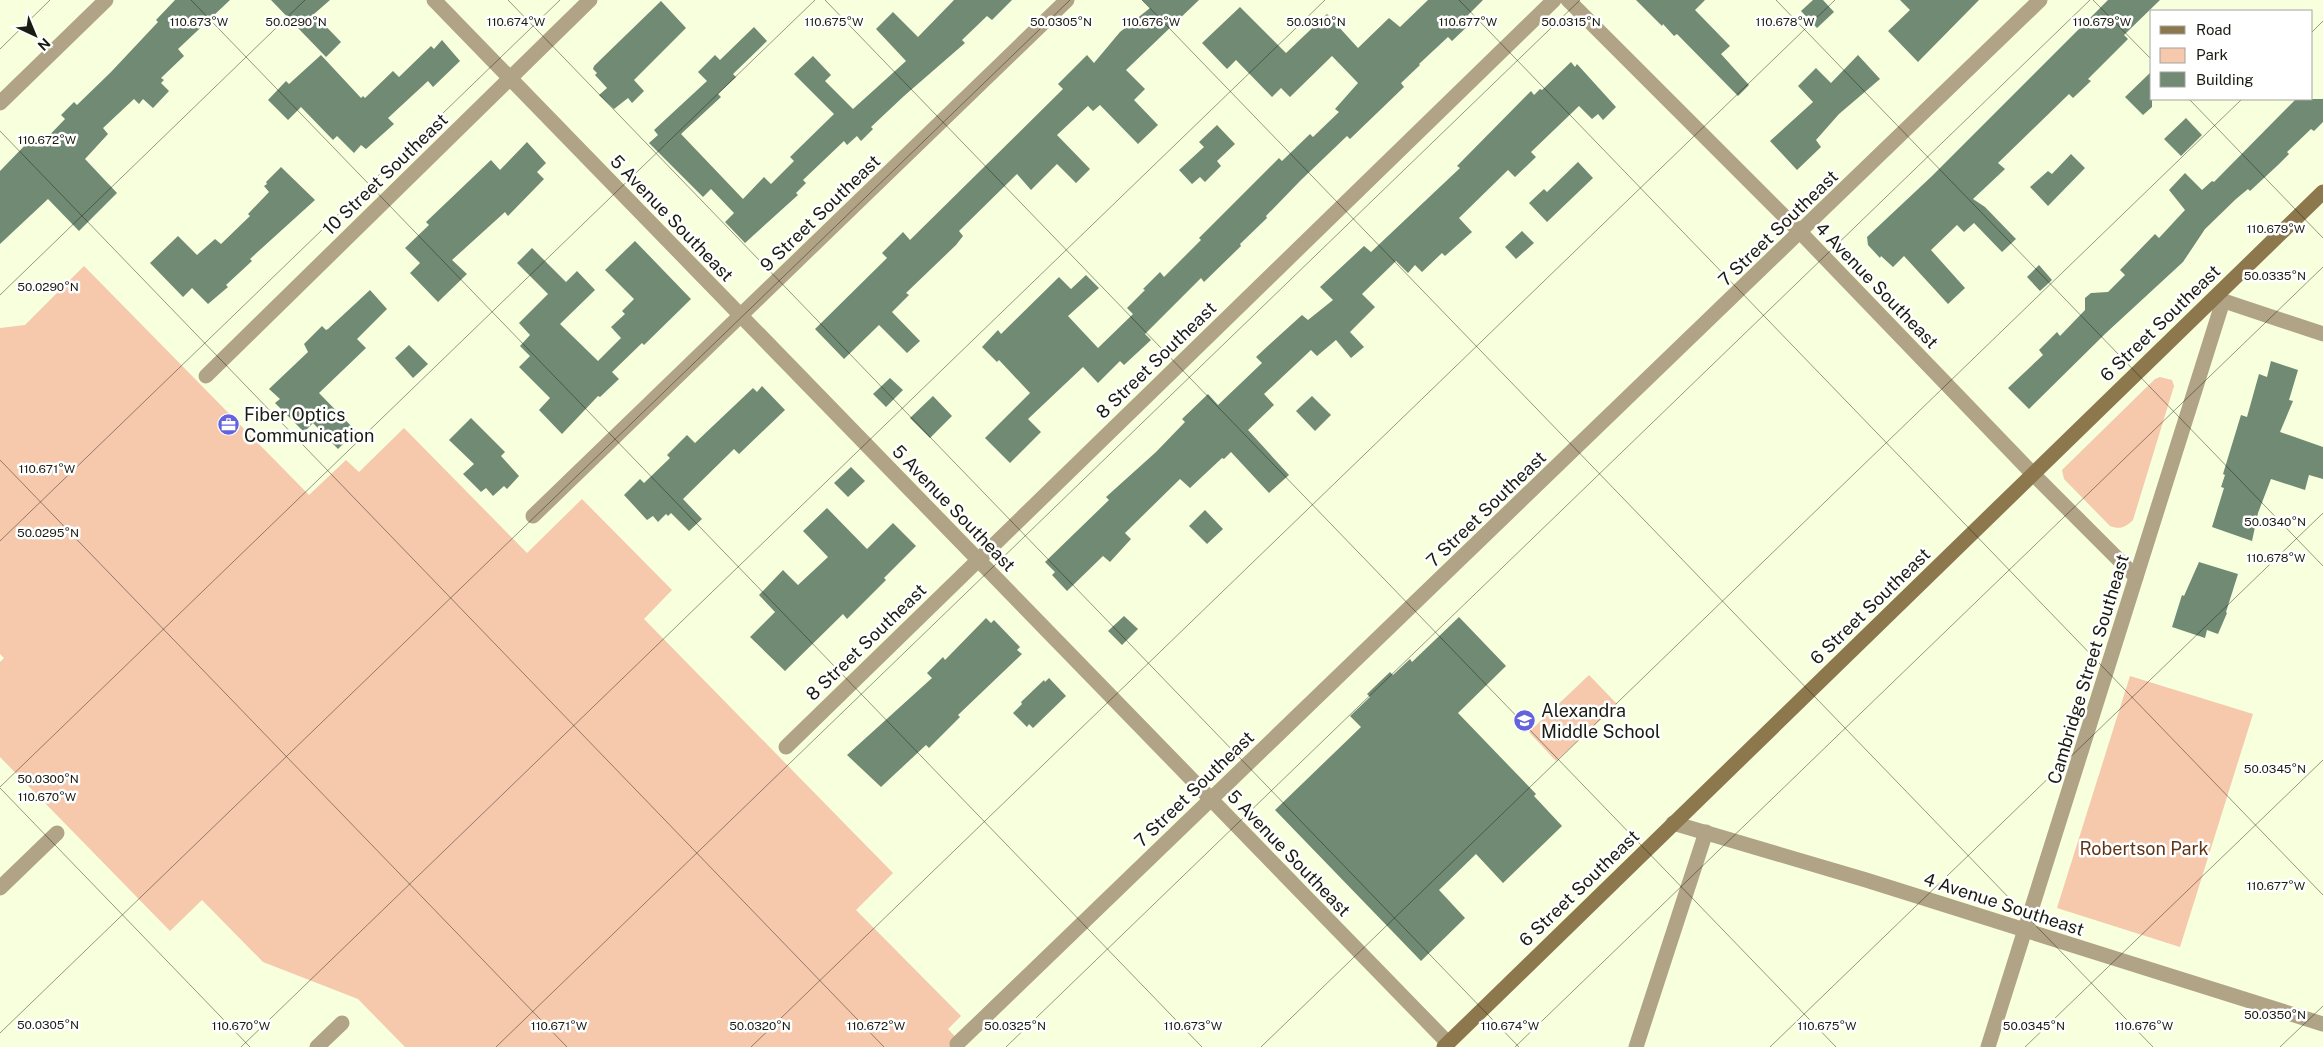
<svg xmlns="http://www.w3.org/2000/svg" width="2323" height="1047" font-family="'Public Sans',sans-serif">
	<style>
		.green { fill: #f6c8ac }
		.building { fill: #708a74 }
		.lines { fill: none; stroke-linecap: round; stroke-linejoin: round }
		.street { stroke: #b1a386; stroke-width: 15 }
		.secondary { stroke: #8d784d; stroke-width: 15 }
		.ticks { fill: none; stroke: #1a1c11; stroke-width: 1; stroke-opacity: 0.45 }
		.labels { text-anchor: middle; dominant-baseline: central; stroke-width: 5; stroke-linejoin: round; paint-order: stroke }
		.street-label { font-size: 18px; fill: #1a1c11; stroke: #fff }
		.poi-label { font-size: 18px; fill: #1a1c11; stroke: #fff; text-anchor: start }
		.park-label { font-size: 18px; fill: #603417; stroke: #fff }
		.ticks-label { font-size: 12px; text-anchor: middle; fill: #1a1c11; stroke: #fff; stroke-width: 5; stroke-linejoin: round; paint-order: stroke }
	</style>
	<rect width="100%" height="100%" fill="#f7ffdd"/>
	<g class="green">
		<path d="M84,266L309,495L346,460L359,472L404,428L527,553L582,499L672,590L644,619L893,873L856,910L961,1016L948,1029L965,1047H405L358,999L263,962L202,900L170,931L0,757V662L4,658L0,654V328L25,325Z"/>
		<path d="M2160,377L2172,380L2174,386L2133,520C2126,527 2120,530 2110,526L2064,479L2062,470L2155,379Z"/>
		<path d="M1589,675L1617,704L1556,761L1529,732Z"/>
		<path d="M2130,676L2253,714L2180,947L2057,908Z"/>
	</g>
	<g class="building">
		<path d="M175,0H230L178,49L184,56L161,78L164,80L161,83L169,91L153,108L143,99L139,104L134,99L103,128L108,134L85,159L117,193L79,231L48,199L0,244V171L31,139L38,147L65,119L61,115L74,102L77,105L111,72L158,22L156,20Z"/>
		<path d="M271,0H330L314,14L341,42L326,57Z"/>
		<path d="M954,0H1012L992,20L987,16L962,40L965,43L904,96L871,127L873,129L861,141L857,136L847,145L844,141L803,180L806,183L796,193L798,195L745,243L725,222L734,213L711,189L703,197L649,143L658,135L654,130L707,81L698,72L715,55L720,60L754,27L767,41L733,74L736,77L718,94L721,97L681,134L743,199L764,177L771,184L794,161L790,157L834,114L794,74L813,56L831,75L825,81L853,109L906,61L876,29L893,12L918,37Z"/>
		<path d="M1142,0H1199L1126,70L1145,89L1134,100L1158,125L1138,144L1100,105L1093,111L1088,106L1057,135L1090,169L1076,183L1057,164L1031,190L1017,174L959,231L963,236L956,245L906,293L909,295L892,312L920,341L907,353L879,325L844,359L815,329L887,258L882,253L903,232L910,240L1063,89L1058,84L1087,55L1094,63L1120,32L1150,8Z"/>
		<path d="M1428,0H1483L1468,15L1473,21L1452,41L1448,37L1419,64L1420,65L1401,83L1404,87L1350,139L1347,136L1301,180L1266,216L1267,218L1240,244L1241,246L1204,282L1201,278L1145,334L1151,340L1124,365L1120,361L1098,383L1083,367L1028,419L1041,432L1010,463L985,438L1030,393L999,360L997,362L982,347L998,330L1001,334L1059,277L1071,289L1086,275L1099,288L1068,316L1098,348L1133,314L1127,308L1145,290L1143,289L1160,272L1164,277L1201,240L1199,238L1279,158L1282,161L1310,134L1313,137L1339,112L1335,109L1358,83L1332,56L1290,97L1281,88L1272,97L1236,60L1227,69L1202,43L1240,7L1286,53L1327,14L1358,48L1389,18L1400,27Z"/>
		<path d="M1636,0H1705L1695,10L1730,46L1721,54L1749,85L1738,96L1677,34L1674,36L1663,24L1662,26Z"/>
		<path d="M1813,0H1823L1834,12L1817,28L1801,11Z"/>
		<path d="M1900,0H1979L1918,62L1888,31L1910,10Z"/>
		<path d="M2108,0H2160L2124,35L2128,39L2088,79L2091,81L2073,98L2069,94L1998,163L2005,169L1973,199L1985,207L2016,239L2002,252L1974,223L1964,232L1957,225L1931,250L1965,288L1948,304L1904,256L1893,267L1881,256L1880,258L1868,245L1867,237L1932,176Z"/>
		<path d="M661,1L686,28L634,80L644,91L632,103L628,98L614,109L599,95L607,88L595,75L597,73L593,69L594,66Z"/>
		<path d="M442,40L460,61L433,87L428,81L388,118L394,124L366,149L361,145L354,153L337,136L333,140L301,107L288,120L268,100L286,81L289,84L321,55L361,98L363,96L365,98L393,71L399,77L431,46L434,49Z"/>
		<path d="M1858,55L1880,79L1839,114L1816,140L1821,147L1797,170L1770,141L1813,102L1798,86L1816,68L1831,83Z"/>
		<path d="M1571,62L1575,67L1577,64L1616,107L1603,120L1598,114L1592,119L1579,106L1531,152L1536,157L1515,177L1508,170L1459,218L1472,232L1445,256L1442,253L1422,272L1415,265L1408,273L1396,261L1362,294L1375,307L1350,332L1364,347L1351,358L1336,340L1317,356L1311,350L1264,394L1274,405L1248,430L1289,475L1269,493L1231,452L1224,459L1222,458L1190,488L1180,479L1125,533L1131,539L1110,562L1103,556L1067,591L1052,575L1055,572L1045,562L1109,500L1106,497L1156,452L1185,422L1182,419L1208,394L1218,405L1262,363L1256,357L1270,344L1302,315L1308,320L1333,300L1320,287L1364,246L1371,252L1460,168L1457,166L1531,91L1534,95L1540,89L1542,90Z"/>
		<path d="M2152,71V107L2143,115L2125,97Z"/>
		<path d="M2296,99H2323V122L2314,131L2311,129L2287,152L2289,154L2278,165L2250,191L2248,189L2236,199L2205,229L2183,262L2106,333L2029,409L2008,388L2043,355L2039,350L2057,332L2060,336L2085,310V298L2091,293L2108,292L2125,275L2120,270L2155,234L2159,238L2185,210L2169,190L2185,173L2202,190L2212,181L2214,182Z"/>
		<path d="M2186,118L2202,135L2181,156L2164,139Z"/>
		<path d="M1217,125L1235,144L1217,161L1221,166L1205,182L1200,177L1192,184L1179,170L1204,147L1199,142Z"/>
		<path d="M527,142L546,163L537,172L544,179L508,216L505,212L452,260L467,274L438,302L410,273L420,263L405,248L429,225L426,222L491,160L500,170Z"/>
		<path d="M2071,154L2085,168L2048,206L2030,187L2048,171L2052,174Z"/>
		<path d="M1578,162L1593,178L1547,222L1529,203L1544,189L1547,192Z"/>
		<path d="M281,167L315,200L250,259L252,261L226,285L228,287L208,304L192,288L183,297L150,263L178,236L197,255L215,239L221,244L250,216L248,214L269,192L264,186L267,184L266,182Z"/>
		<path d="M1522,231L1534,243L1516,259L1505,247Z"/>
		<path d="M635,241L691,299L644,345L642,343L612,372L619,379L600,397L598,396L562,434L539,410L550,398L519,367L530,356L520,346L530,335L519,323L548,294L517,263L532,248L566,282L577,271L595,290L560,324L598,361L621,338L611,327L625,314L622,311L634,299L605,270Z"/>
		<path d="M2039,265L2052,280L2040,291L2027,277Z"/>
		<path d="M370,290L387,309L357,339L366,348L319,393L356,431L338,449L313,423L304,432L275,403L280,399L269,389L308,352L304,344L322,326L326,330L328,329Z"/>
		<path d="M409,345L428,364L413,378L395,358Z"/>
		<path d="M2271,361L2298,370L2289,400L2293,401L2280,432L2323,447V479L2309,475L2305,490L2271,479L2258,513L2252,541L2212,527L2224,488L2221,487L2225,475L2223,474L2241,415L2247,417L2259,374L2267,377Z"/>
		<path d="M890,378L903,390L886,407L873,394Z"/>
		<path d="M762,386L785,410L739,454L734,449L683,499L702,519L689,531L671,513L668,516L666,514L658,522L653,516L647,520L624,495L640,479L644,483L670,458L667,455L687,435L695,443L753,388L757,392Z"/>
		<path d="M933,396L952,416L930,438L910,418Z"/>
		<path d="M1312,396L1331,415L1315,431L1296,411Z"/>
		<path d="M471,418L505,452L501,456L519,476L507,489L504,486L493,496L486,488L481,492L463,474L474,464L449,440Z"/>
		<path d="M851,467L865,481L848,497L834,483Z"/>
		<path d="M827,508L867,549L893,523L916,546L884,578L886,580L847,619L843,614L785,671L750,637L775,612L759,595L783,570L798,585L828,557L803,531Z"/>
		<path d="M1205,510L1223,529L1207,544L1189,526Z"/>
		<path d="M2199,562L2238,574L2226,612L2227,613L2218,634L2207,630L2205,638L2172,627L2182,595L2184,596Z"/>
		<path d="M1124,616L1138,629L1122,645L1108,631Z"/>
		<path d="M1459,617L1506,666L1458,713L1536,794L1534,796L1562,826L1503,883L1476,854L1439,890L1465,918L1421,961L1275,810L1361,727L1350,716L1370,697L1367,694L1390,672L1393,675L1410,659L1412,662Z"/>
		<path d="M986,618L991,623L994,620L1020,647L1017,650L1022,654L958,715L960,717L929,748L926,745L881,787L847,755L932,678L927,673L943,657L945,660Z"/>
		<path d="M1049,678L1066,696L1033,728L1029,724L1027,727L1013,713L1022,704L1021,702L1044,680L1045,682Z"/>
	</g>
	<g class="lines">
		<g class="street">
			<path d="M434,0L1448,1043"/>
			<path d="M1568,0L1800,232L2033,474L2136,577"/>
			<path d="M0,103L106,0"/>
			<path d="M2215,298L2323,334"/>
			<path d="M206,376L590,0"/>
			<path d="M533,516L1067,0"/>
			<path d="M786,747L1554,0"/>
			<path d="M1673,823L1866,880L2323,1024"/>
			<path d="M0,888L57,833"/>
			<path d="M957,1044L2040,0"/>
			<path d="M317,1047L342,1023"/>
			<path d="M1636,1047L1706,832"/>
			<path d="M1988,1047L2223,301"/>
		</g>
		<path class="secondary" d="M1444,1047L2323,192"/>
	</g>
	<path class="ticks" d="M191,0L1202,1047M508,0L1519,1047M825,0L1836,1047M1142,0L2153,1047M1459,0L2323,895M1776,0L2323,566M2093,0L2152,60M2312,32L2323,21M0,49L50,0M2189,99L2323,238M0,131L884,1047M0,295L305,0M0,460L567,1047M0,541L560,0M0,787L815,0M0,788L250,1047M0,1033L1070,0M241,1047L1325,0M496,1047L1580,0M751,1047L1835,0M1006,1047L2090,0M1261,1047L2242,99M1515,1047L2323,267M1770,1047L2323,513M2025,1047L2323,760M2280,1047L2323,1006"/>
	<defs>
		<symbol id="office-disc" viewBox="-11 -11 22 22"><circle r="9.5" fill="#6463dc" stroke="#fff"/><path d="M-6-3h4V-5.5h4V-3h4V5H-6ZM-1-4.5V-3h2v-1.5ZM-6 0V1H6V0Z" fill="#fff"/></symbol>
		<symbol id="school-disc" viewBox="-11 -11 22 22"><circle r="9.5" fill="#6463dc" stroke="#fff"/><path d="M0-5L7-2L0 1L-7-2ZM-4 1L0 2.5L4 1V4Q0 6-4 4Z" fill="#fff"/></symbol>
	</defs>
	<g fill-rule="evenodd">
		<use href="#office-disc" x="216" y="412" width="25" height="25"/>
		<use href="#school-disc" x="1512" y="708" width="25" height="25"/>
	</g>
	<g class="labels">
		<g class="street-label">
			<text transform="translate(385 174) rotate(-44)">10 Street Southeast</text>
			<text transform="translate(820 213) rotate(-44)">9 Street Southeast</text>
			<text transform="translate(672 218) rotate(46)">5 Avenue Southeast</text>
			<text transform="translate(1778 228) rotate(-44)">7 Street Southeast</text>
			<text transform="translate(1877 285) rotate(46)">4 Avenue Southeast</text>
			<text transform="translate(2160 323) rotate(-44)">6 Street Southeast</text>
			<text transform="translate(1156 360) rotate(-44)">8 Street Southeast</text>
			<text transform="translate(954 508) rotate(46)">5 Avenue Southeast</text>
			<text transform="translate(1486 509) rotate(-44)">7 Street Southeast</text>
			<text transform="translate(1870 606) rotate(-44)">6 Street Southeast</text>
			<text transform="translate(866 642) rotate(-44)">8 Street Southeast</text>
			<text transform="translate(2088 669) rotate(-73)">Cambridge Street Southeast</text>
			<text transform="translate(1194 789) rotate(-44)">7 Street Southeast</text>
			<text transform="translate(1289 853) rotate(46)">5 Avenue Southeast</text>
			<text transform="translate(1579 888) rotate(-44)">6 Street Southeast</text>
			<text transform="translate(2004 904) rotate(18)">4 Avenue Southeast</text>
		</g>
		<g class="poi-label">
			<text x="244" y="414">Fiber Optics<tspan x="244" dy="21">Communication</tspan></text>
			<text x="1541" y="710">Alexandra<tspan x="1541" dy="21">Middle School</tspan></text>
		</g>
		<g class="park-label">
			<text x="2144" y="848">Robertson Park</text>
		</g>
	</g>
	<g class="ticks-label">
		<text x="296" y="26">50.0290°N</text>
		<text x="1061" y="26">50.0305°N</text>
		<text x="1316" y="26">50.0310°N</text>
		<text x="1571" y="26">50.0315°N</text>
		<text x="199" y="26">110.673°W</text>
		<text x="516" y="26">110.674°W</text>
		<text x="834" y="26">110.675°W</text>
		<text x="1151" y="26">110.676°W</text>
		<text x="1468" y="26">110.677°W</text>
		<text x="1785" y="26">110.678°W</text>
		<text x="2102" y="26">110.679°W</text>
		<text x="47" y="144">110.672°W</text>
		<text x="2276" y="233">110.679°W</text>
		<text x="2275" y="280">50.0335°N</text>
		<text x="48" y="291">50.0290°N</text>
		<text x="47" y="473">110.671°W</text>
		<text x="2275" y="526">50.0340°N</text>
		<text x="48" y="537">50.0295°N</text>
		<text x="2276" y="562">110.678°W</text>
		<text x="2275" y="773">50.0345°N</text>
		<text x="48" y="783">50.0300°N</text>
		<text x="47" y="801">110.670°W</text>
		<text x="2276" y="890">110.677°W</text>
		<text x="2275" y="1019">50.0350°N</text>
		<text x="48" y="1029">50.0305°N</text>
		<text x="241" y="1030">110.670°W</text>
		<text x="559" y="1030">110.671°W</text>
		<text x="876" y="1030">110.672°W</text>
		<text x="1193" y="1030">110.673°W</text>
		<text x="1510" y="1030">110.674°W</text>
		<text x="1827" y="1030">110.675°W</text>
		<text x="2144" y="1030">110.676°W</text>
		<text x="760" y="1030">50.0320°N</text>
		<text x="1015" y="1030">50.0325°N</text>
		<text x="2034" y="1030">50.0345°N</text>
	</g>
	<rect x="2150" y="10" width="162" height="90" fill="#ffffff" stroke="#a3a4a0"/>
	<rect x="2160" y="26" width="25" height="8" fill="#8d784d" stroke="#a3a4a0"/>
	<text x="2196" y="35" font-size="15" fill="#1a1c11">Road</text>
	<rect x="2160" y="48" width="25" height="15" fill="#f6c8ac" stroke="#a3a4a0"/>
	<text x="2196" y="60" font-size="15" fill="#1a1c11">Park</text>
	<rect x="2160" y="72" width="25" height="15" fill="#708a74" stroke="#a3a4a0"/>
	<text x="2196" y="85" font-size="15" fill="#1a1c11">Building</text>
	<g transform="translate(35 35) rotate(136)" stroke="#ffffff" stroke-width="4" paint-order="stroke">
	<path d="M0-4L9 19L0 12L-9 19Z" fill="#1a1c11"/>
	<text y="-8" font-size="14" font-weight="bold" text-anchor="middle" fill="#1a1c11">N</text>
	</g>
</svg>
